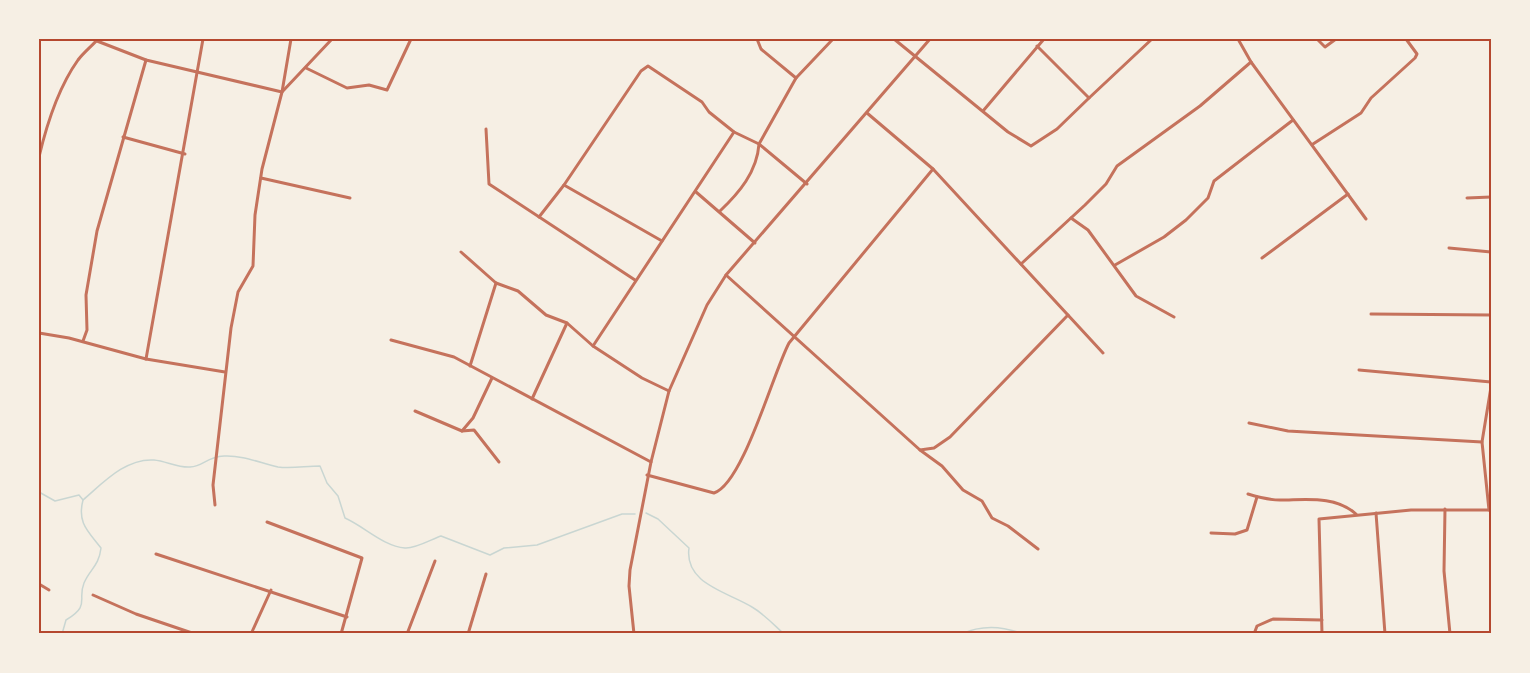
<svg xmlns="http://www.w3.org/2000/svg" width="1530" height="673" font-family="'Open Sans',sans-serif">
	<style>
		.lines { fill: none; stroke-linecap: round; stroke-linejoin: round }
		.stream { stroke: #c9d6d2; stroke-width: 1.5 }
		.minor { stroke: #c5725c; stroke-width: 3 }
		.neatline { fill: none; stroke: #b5482f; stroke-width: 2 }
	</style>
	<rect width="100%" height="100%" fill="#f6efe4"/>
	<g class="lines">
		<g class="stream">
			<path d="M39,492L55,501L79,495L83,500C77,523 88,531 101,548C99,566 90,569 84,583C77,600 91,605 66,620L62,634"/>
			<path d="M83,500C102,484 125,458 154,460C166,461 178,468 190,467C204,466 206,457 224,456C243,455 260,463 278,467C291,469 306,466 320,466L327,483L338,496L345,518C365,527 383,546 405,548C415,549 432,539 441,536L490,555L504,548L537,545L622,514H635"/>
			<path d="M646,513L658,519L689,548C684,584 728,592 752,607C764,614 774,625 784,634"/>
			<path d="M961,634C981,625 1003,626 1023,634"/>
		</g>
		<g class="minor">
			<path d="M757,39L761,49L796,78"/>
			<path d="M894,39L1008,132L1031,146L1057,129L1089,98L1037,46"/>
			<path d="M1238,39L1251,62L1366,219"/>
			<path d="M1317,39L1325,47L1336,39"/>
			<path d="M97,41L146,60L282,92L332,39"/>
			<path d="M306,68L347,88L369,85L387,90L411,39"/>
			<path d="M1089,98L1152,39"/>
			<path d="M983,111L1044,39"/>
			<path d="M867,113L933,169L1103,353"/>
			<path d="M486,129L489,184L635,280"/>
			<path d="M123,137L185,154"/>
			<path d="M1313,144L1361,113L1371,98L1415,58L1417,54L1406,39"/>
			<path d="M39,157C47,123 58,88 78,60C84,52 92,46 98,39"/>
			<path d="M261,178L350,198"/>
			<path d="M564,185L662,241"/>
			<path d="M696,192L755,243"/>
			<path d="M1467,198L1491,197"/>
			<path d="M720,211C739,193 757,172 759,144L796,78L833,39"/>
			<path d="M539,217L564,185L641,71L648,66L702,102L709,112L734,132L759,144L807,184"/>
			<path d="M1071,218L1088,230L1136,296L1174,317"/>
			<path d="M1449,248L1491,252"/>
			<path d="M461,252L496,283L518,291L546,315L567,323L593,346L642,378L669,391"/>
			<path d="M1262,258L1348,194"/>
			<path d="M1021,264L1085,205L1106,184L1117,166L1200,106L1251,62"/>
			<path d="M1115,265L1164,237L1186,220L1208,198L1214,181L1293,120"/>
			<path d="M726,275L920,450L934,448L950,437L1068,315"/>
			<path d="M1371,314L1491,315"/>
			<path d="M39,333L69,338L146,359L225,372"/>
			<path d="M391,340L454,357L651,462"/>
			<path d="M83,341L87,330L86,295L97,231L146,60"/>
			<path d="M593,346L734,132"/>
			<path d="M146,359L203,39"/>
			<path d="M470,366L496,283"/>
			<path d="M1359,370L1491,382"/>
			<path d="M532,399L567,323"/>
			<path d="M415,411L462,431L474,430L499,462"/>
			<path d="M1249,423L1288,431L1482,442"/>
			<path d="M462,431L473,418L492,378"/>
			<path d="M920,450L942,466L963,490L982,501L992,518L1008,526L1038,549"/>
			<path d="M647,475L714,493C743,484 773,373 789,343L933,169"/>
			<path d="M1248,494C1258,497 1270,500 1280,500C1305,500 1335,495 1356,514"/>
			<path d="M215,505L213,485L231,328L238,292L253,266L255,215L262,169L282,92L291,39"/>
			<path d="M1445,509L1444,571L1450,634"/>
			<path d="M1489,510L1482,442L1491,387"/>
			<path d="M1376,513L1385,634"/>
			<path d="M267,522L362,558L341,634"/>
			<path d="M1211,533L1235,534L1247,530L1257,497"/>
			<path d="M156,554L347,617"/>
			<path d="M39,584L49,590"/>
			<path d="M93,595L136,614L195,634"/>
			<path d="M251,634L271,590"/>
			<path d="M407,634L435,561"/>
			<path d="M468,634L486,574"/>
			<path d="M634,634L629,586L630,570L651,462L669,391L707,305L726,275L930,39"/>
			<path d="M1254,634L1257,626L1273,619L1322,620"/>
			<path d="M1322,634L1319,519L1411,510H1491"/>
		</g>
	</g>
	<rect width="1530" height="673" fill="none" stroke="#f6efe4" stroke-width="81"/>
	<rect x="40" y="40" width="1450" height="592" class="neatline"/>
</svg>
